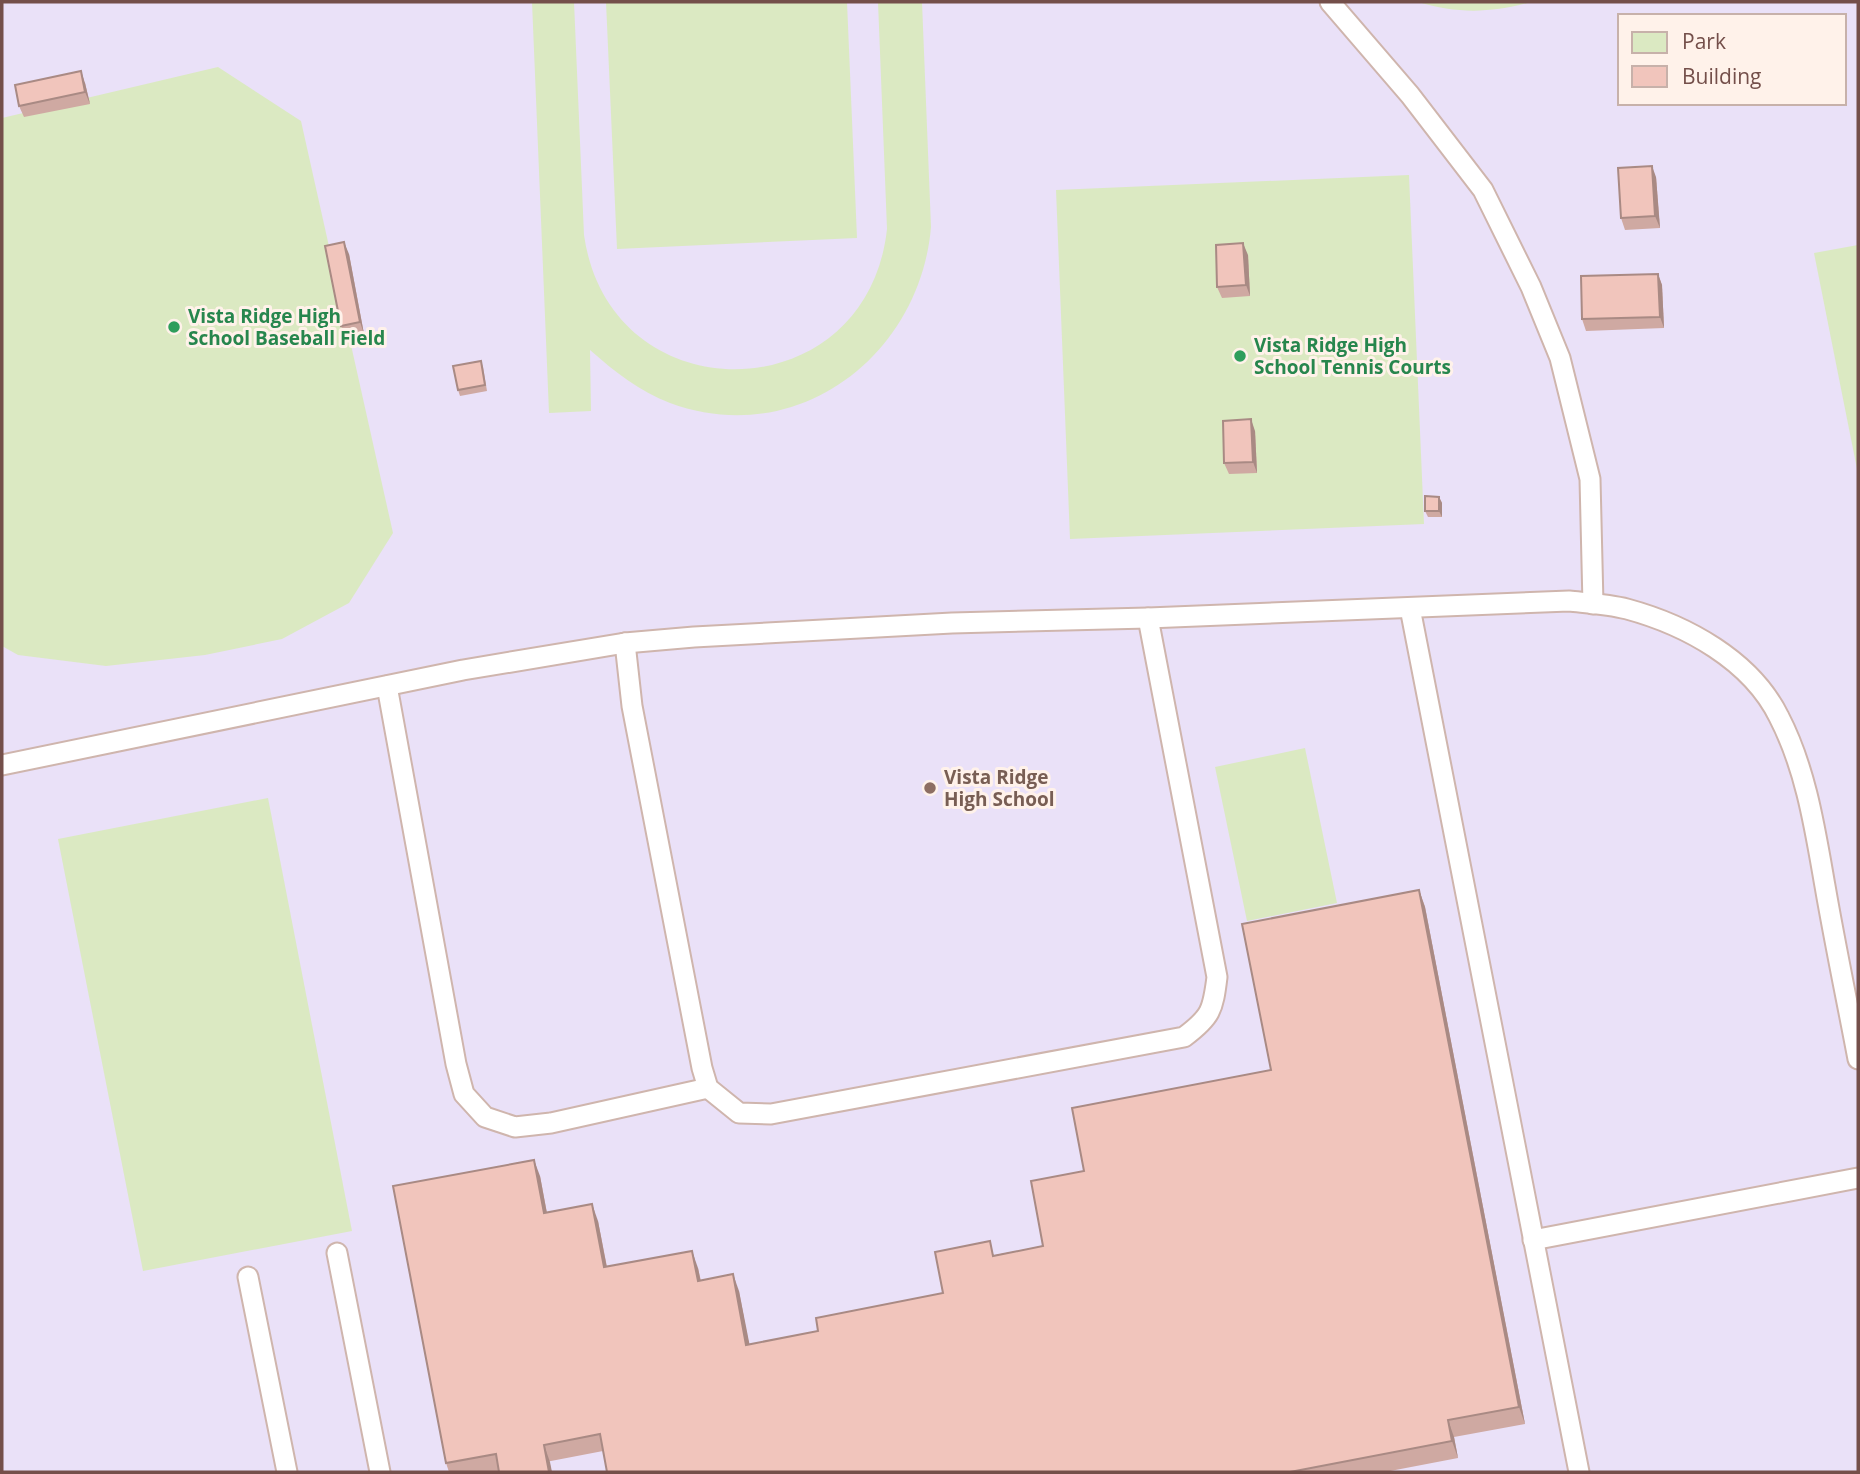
<svg xmlns="http://www.w3.org/2000/svg" width="1860" height="1474" font-family="'Open Sans',sans-serif">
	<style>
		.education { fill: #eae1f8; fill-rule: evenodd }
		.green { fill: #dbe9c2 }
		.lines { fill: none; stroke-linecap: round; stroke-linejoin: round }
		.lane-casing { stroke: #cfb5ad; stroke-width: 23 }
		.lane { stroke: #fff; stroke-width: 19 }
		.wall { fill: #cfa9a2 }
		.shaded-wall { fill: #a98a84 }
		.building { fill: #f1c5bc; stroke: #a98a84; stroke-width: 2 }
		.leisure-dot { fill: #2e9e5b; stroke: #fff2ea; stroke-width: 2.5 }
		.education-dot { fill: #8d6e63; stroke: #fff2ea; stroke-width: 2.5 }
		.labels { text-anchor: middle; dominant-baseline: central; stroke-width: 6; stroke-linejoin: round; paint-order: stroke }
		.leisure-label { font-size: 19px; font-weight: bold; fill: #27864d; stroke: #fff2ea; text-anchor: start }
		.education-label { font-size: 19px; font-weight: bold; fill: #785e54; stroke: #fff2ea; text-anchor: start }
	</style>
	<rect width="100%" height="100%" fill="#fcede4"/>
	<path class="education" d="M2,2H1858V1472H2ZM1620,16H1844V103H1620Z"/>
	<g class="green">
		<path d="M532,2H574L584,235C610,417 867,413 887,229L878,2H922L931,227C920,356 797,450 670,403C639,391 615,372 590,350L591,411L549,413Z"/>
		<path d="M606,2H847L857,238L617,249Z"/>
		<path d="M1418,2H1531C1492,13 1457,14 1418,2Z"/>
		<path d="M218,67L301,121L393,533L349,603L282,639L205,655L106,666L18,655L2,646V118Z"/>
		<path d="M1409,175L1424,524L1070,539L1056,190Z"/>
		<path d="M1858,245V474L1814,253Z"/>
		<path d="M1305,748L1337,903L1247,921L1215,767Z"/>
		<path d="M268,798L352,1231L143,1271L58,839Z"/>
	</g>
	<g class="lines">
		<defs>
			<g id="lane">
				<path d="M1330,2L1410,95L1483,190L1531,287L1560,358L1590,479L1593,604"/>
				<path d="M1410,608L1579,1472"/>
				<path d="M625,643L632,706L702,1068L708,1088L739,1113L771,1114L1184,1037C1211,1017 1213,1010 1217,977L1148,618"/>
				<path d="M387,686L456,1064L464,1094L485,1117L515,1127L551,1123L708,1088"/>
				<path d="M2,765L463,670L625,643L694,637L952,623L1148,618L1569,601C1588,603 1608,604 1627,609C1686,625 1751,660 1779,717C1806,769 1815,829 1825,886C1835,944 1847,1001 1858,1059"/>
				<path d="M1533,1240L1858,1178"/>
				<path d="M337,1253L380,1472"/>
				<path d="M248,1277L287,1472"/>
			</g>
		</defs>
		<use href="#lane" class="lane-casing"/>
		<use href="#lane" class="lane"/>
	</g>
	<g class="wall">
		<path d="M85,83L90,104L24,117L19,106Z"/>
		<path d="M1656,177L1660,228L1625,230L1621,218Z"/>
		<path d="M349,254L364,334L345,338L341,326Z"/>
		<path d="M1248,255L1250,296L1222,298L1217,287Z"/>
		<path d="M1658,274L1662,285L1664,328L1586,331L1582,319Z"/>
		<path d="M481,361L483,367L487,391L460,396L458,390Z"/>
		<path d="M1255,431L1257,473L1229,474L1224,463Z"/>
		<path d="M1439,497L1442,503V517H1428L1425,511Z"/>
		<path d="M1419,890L1425,907L1525,1424L1454,1437L1458,1458L1385,1472H607L603,1451L494,1472H449L446,1463L540,1176L547,1213L598,1221L607,1267L698,1268L701,1281L739,1291L749,1345L818,1331L943,1293L995,1255L1043,1246L1084,1171L1271,1070Z"/>
	</g>
	<g class="shaded-wall">
		<path d="M81,71L85,83L90,104L85,92Z"/>
		<path d="M1652,166L1656,177L1660,228L1655,216Z"/>
		<path d="M344,242L349,254L364,334L360,322Z"/>
		<path d="M1243,243L1248,255L1250,296L1246,285Z"/>
		<path d="M1658,274L1662,285L1664,328L1660,317Z"/>
		<path d="M1251,419L1255,431L1257,473L1253,462Z"/>
		<path d="M1439,497L1442,503V517L1439,511Z"/>
		<path d="M1419,890L1425,907L1525,1424L1519,1407Z"/>
		<path d="M534,1160L540,1176L550,1230L544,1213Z"/>
		<path d="M592,1204L598,1221L610,1284L604,1267Z"/>
		<path d="M692,1251L698,1268L704,1298L698,1281Z"/>
		<path d="M733,1274L739,1291L753,1362L746,1345Z"/>
		<path d="M1448,1420L1454,1437L1458,1458L1452,1441Z"/>
		<path d="M544,1445L550,1462L552,1472H549Z"/>
	</g>
	<g class="building">
		<path d="M81,71L85,92L19,106L15,85Z"/>
		<path d="M1652,166L1655,216L1621,218L1618,168Z"/>
		<path d="M344,242L360,322L341,326L325,246Z"/>
		<path d="M1243,243L1246,285L1217,287L1216,245Z"/>
		<path d="M1658,274L1660,317L1582,319L1581,276Z"/>
		<path d="M481,361L485,385L458,390L453,366Z"/>
		<path d="M1251,419L1253,462L1224,463L1223,421Z"/>
		<path d="M1425,496L1439,497V511H1425Z"/>
		<path d="M1419,890L1519,1407L1448,1420L1452,1441L1290,1472H607L600,1434L544,1445L549,1472H499L496,1454L446,1463L393,1186L534,1160L544,1213L592,1204L604,1267L692,1251L698,1281L733,1274L746,1345L818,1331L816,1318L943,1293L935,1252L990,1241L993,1256L1043,1246L1031,1181L1084,1171L1072,1108L1271,1070L1242,924Z"/>
	</g>
	<g class="leisure-dot">
		<circle cx="174" cy="327" r="7"/>
		<circle cx="1240" cy="356" r="7"/>
	</g>
	<circle class="education-dot" cx="930" cy="788" r="7"/>
	<g class="labels">
		<g class="leisure-label">
			<text x="188" y="316">Vista Ridge High<tspan x="188" dy="22">School Baseball Field</tspan></text>
			<text x="1254" y="345">Vista Ridge High<tspan x="1254" dy="22">School Tennis Courts</tspan></text>
		</g>
		<g class="education-label">
			<text x="944" y="777">Vista Ridge<tspan x="944" dy="22">High School</tspan></text>
		</g>
	</g>
	<rect width="1860" height="1474" fill="none" stroke="#744f4a" stroke-width="7"/>
	<rect x="1618" y="14" width="228" height="91" fill="#fff2ea" stroke="#c7b1aa" stroke-width="2"/>
	<rect x="1632" y="32" width="35" height="21" fill="#dbe9c2" stroke="#c7b1aa" stroke-width="2"/>
	<text x="1682" y="49" font-size="21" fill="#744f4a">Park</text>
	<rect x="1632" y="66" width="35" height="21" fill="#f1c5bc" stroke="#c7b1aa" stroke-width="2"/>
	<text x="1682" y="84" font-size="21" fill="#744f4a">Building</text>
</svg>
